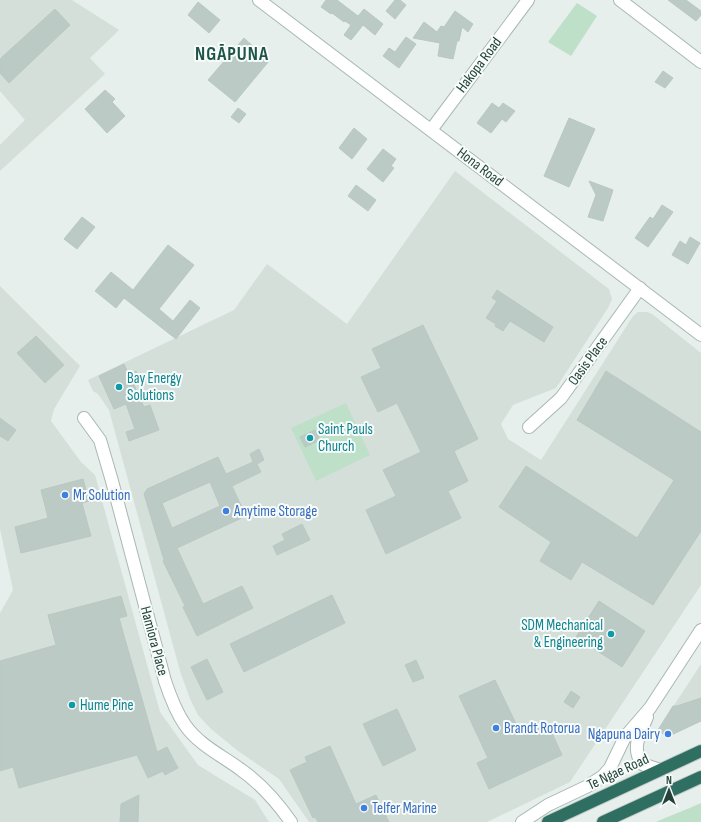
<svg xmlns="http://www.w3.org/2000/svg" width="701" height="822" font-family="'Sofia Sans Condensed',sans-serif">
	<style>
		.built { fill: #d4dfda }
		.green { fill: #bfe0c8 }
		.building { fill: #bbcac4; stroke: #b8c9c2; fill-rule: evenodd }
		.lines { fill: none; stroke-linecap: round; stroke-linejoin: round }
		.minor-casing { stroke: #a8b8b2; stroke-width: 14 }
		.highway-casing { stroke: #c2cac8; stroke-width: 14 }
		.minor { stroke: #fff; stroke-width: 12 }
		.highway { stroke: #2f6f62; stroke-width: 12 }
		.culture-dot { fill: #0f9aa8; stroke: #f7fbf9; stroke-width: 1.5 }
		.shop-dot { fill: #3f7fe0; stroke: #f7fbf9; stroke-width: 1.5 }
		.labels { text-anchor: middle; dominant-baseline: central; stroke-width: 4; stroke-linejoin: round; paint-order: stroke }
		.street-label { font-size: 15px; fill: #24423a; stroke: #f7fbf9 }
		.culture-label { font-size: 15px; fill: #0d838f; stroke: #f7fbf9; text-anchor: start }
		.shop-label { font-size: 15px; fill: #366cbe; stroke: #f7fbf9; text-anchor: start }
		.district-label { font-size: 19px; font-weight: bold; letter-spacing: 1px; fill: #1f5548; stroke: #f7fbf9 }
	</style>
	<rect width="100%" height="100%" fill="#e6efeb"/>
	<g class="built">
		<path d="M0,0H72L119,30L90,58L105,74L0,171V145L25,120L0,91Z"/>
		<path d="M455,171L609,289L612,299L608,308L556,388L513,405L501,424L508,439L541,460L633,316L638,312H647L652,314L701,353V585L570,782L487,822H309L279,779L238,751L211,729L198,715L190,699L180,671L109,410L98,394L93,391L88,380L234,310L267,264L347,324Z"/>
		<path d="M0,286L80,366L54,409L51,421L81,462L95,475L160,712L198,765L255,800L269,822H0V613L13,590L0,529Z"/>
		<path d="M701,664V721L667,737L658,730Z"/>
	</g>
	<g class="green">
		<path d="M577,3L597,16L571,56L548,42Z"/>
		<path d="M346,403L370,455L316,481L291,428Z"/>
		<path d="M701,803V822H656C671,815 686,810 701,803Z"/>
	</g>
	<g class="building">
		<path d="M326,0H337L358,16L364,9L383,24L375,35L363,25L351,40L344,35L351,25L345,21L344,22L332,13L331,14L321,7Z"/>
		<path d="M395,0H400L406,5L395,19L386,11Z"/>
		<path d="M668,0H686L701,11V15L696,21Z"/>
		<path d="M198,2L220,20L209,33L188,15Z"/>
		<path d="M55,9L70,25L9,83L0,73V63L1,58Z"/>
		<path d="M455,11L473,24L468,32L462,27L459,41H457L453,59L438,56L440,43L413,38L424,22L437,32L441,26L444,27Z"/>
		<path d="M406,37L416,44L399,68L383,56L389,48L395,52Z"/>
		<path d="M244,38L269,61L235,102L208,80Z"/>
		<path d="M663,71L673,78L665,88L655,82Z"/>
		<path d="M105,90L115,99L112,102L125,116L107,133L85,109Z"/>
		<path d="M492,103L499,108L503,103L515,111L506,122L502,119L491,133L477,123Z"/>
		<path d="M238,108L246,114L239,123L231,117Z"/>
		<path d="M569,118L595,129L569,187L544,176Z"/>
		<path d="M354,128L367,139L352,159L339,148Z"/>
		<path d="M383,149L396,159L391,166L394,168L383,182L367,169Z"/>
		<path d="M589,181L613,190L603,221L588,217L596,195Z"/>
		<path d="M356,185L376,200L368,211L348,196Z"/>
		<path d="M662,205L673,212L648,247L635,238L650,217L653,219Z"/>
		<path d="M82,217L95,227L77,249L64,239Z"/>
		<path d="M690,237L700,243L688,264L672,255L680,241L686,245Z"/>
		<path d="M168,245L194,265L159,309L173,321L190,300L200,308L176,339L124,298L116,308L95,291L111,272L133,290Z"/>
		<path d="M497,290L553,327L544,342L510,321L503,331L495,326L496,324L486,318L497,301L492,298Z"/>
		<path d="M423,325L478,439L454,451L468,481L448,491L461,518L386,554L366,510L396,496L383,470L421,452L397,403L378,412L361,377L381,368L372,349Z"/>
		<path d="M36,336L64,365L45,383L17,353Z"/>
		<path d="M124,364L129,375L136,371L141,381L134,385L144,407L150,405L159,430L129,441L126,432L135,429L126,404L114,409L99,376Z"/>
		<path d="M606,371L701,432V531L653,605L582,562L571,580L540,561L551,542L499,507L526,466L637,538L674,480L577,420Z"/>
		<path d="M0,418L16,430L8,441L0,436Z"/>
		<path d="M315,430L320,440L305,447L300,437Z"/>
		<path d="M259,449L264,460L257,464L261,472L232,486L246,516L177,548L203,604L242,586L253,608L197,636L183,607L185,606L163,561L164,560L144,494L147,489L218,457L226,474L253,462L250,454ZM210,482L220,506L172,528L162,503Z"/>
		<path d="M83,479L89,501L82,503L91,536L21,553L15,527L48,518L41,490Z"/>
		<path d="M302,524L310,540L277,555L273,546L285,540L282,534Z"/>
		<path d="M332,595L345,623L244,672L230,644Z"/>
		<path d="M121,596L127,616L119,618L157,752L167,747L178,768L165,775L163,771L148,778L137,755L19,788L13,767L0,771V661L56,645L48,615Z"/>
		<path d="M599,601L645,631L622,667L576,637Z"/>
		<path d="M207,659L223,692L207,700L191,667Z"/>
		<path d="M416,660L424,678L413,682L405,665Z"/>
		<path d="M495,680L521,734L547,722L562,755L489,789L477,763L488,758L459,696Z"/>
		<path d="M571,691L580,697L573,708L564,702Z"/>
		<path d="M701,698V721L667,737L658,730L673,706H677Z"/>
		<path d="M397,709L416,750L383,766L363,724Z"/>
		<path d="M330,746L356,804L376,795L389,822H318L315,817L313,818L290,770L307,762L305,757Z"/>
		<path d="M139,795L138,822H120L121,804Z"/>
	</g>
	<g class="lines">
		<defs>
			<g id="minor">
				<path d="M259,0L701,335"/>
				<path d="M620,0L701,62"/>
				<path d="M431,130L528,0"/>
				<path d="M84,418L100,440L112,481L165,681C170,696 176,712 185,725C199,745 221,755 240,769C260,783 277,802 291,822"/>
				<path d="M529,427L561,398L640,288"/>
				<path d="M647,717C640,734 631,747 642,764L660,770"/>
				<path d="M522,822L548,805L588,786L603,776L610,768L625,737L650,708L701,630"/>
			</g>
			<g id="highway">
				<path d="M548,822L701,751"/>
				<path d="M603,822L701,777"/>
			</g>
		</defs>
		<use href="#minor" class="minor-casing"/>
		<use href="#highway" class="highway-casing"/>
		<use href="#minor" class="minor"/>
		<use href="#highway" class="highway"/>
	</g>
	<g class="culture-dot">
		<circle cx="119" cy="387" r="4"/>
		<circle cx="310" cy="438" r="4"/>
		<circle cx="611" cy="634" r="4"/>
		<circle cx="72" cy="705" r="4"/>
	</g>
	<g class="shop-dot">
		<circle cx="65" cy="495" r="4"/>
		<circle cx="226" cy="511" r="4"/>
		<circle cx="496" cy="728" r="4"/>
		<circle cx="668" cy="734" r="4"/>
		<circle cx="364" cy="808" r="4"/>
	</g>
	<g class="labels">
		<g class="street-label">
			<text transform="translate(479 65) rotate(-53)">Hakopa Road</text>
			<text transform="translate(480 167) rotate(37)">Hona Road</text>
			<text transform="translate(588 361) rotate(-54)">Oasis Place</text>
			<text transform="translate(154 641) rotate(75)">Hamiora Place</text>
			<text transform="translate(618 772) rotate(-25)">Te Ngae Road</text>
		</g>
		<g class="culture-label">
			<text x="127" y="378">Bay Energy<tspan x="127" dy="17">Solutions</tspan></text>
			<text x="318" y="429">Saint Pauls<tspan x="318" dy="17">Church</tspan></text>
			<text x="603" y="625" text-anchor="end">SDM Mechanical<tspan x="603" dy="17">&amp; Engineering</tspan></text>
			<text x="80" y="705">Hume Pine</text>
		</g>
		<g class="shop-label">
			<text x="73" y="495">Mr Solution</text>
			<text x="234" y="511">Anytime Storage</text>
			<text x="504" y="728">Brandt Rotorua</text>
			<text x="660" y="734" text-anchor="end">Ngapuna Dairy</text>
			<text x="372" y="808">Telfer Marine</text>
		</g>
		<g class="district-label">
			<text x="232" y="54">NGĀPUNA</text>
		</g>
	</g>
	<g transform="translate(669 790)" stroke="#f7fbf9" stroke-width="3" paint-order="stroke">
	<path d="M0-3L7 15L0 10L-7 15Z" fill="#24423a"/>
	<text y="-6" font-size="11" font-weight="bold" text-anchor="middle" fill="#24423a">N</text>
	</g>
</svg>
